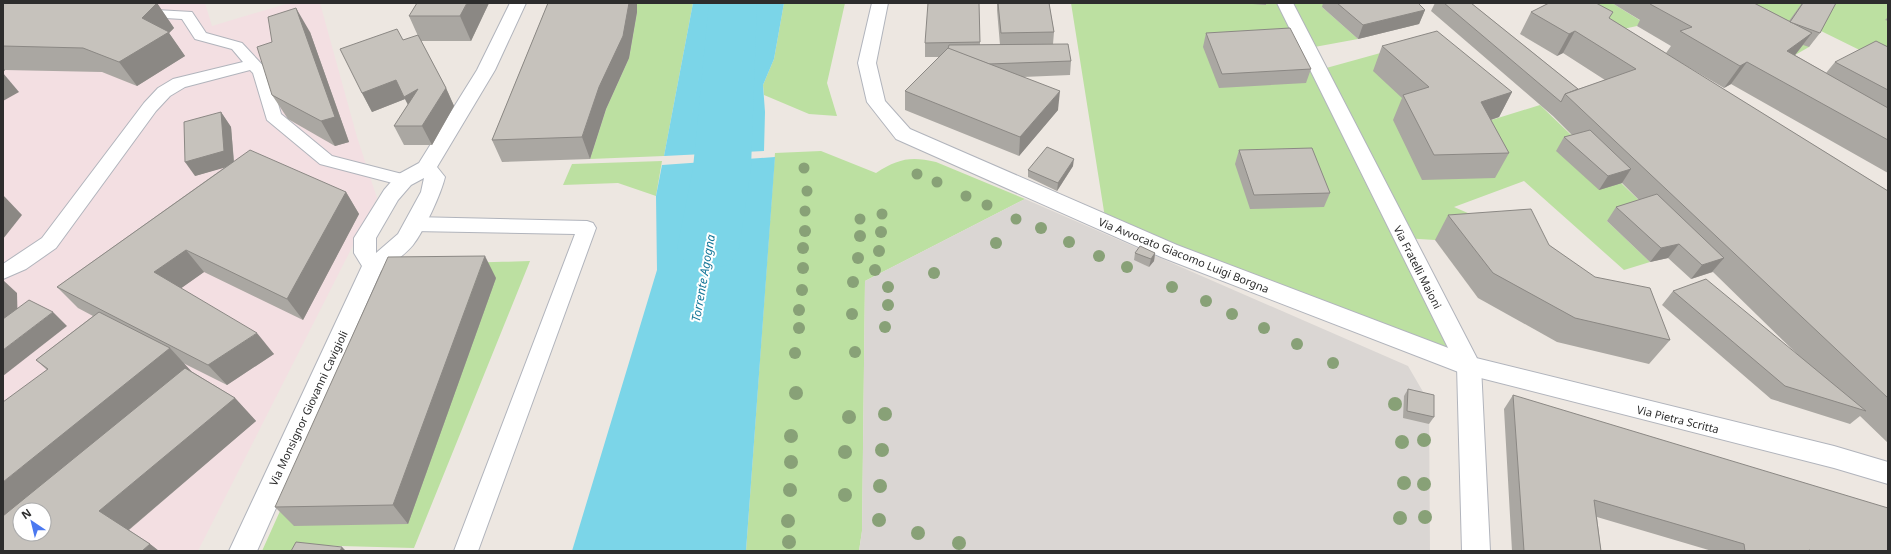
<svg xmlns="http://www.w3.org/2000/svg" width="1891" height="554" font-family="'Noto Sans',sans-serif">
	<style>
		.medical { fill: #f3dfe2; fill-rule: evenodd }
		.green { fill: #bce0a1 }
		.plaza { fill: #dad6d3 }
		.water { fill: #7bd5e8 }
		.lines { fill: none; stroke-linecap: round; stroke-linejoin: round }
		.river { fill: #7bd5e8; fill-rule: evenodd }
		.service-casing { stroke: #b1b4bc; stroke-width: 2 }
		.minor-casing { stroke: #b1b4bc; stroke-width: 2 }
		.secondary-casing { stroke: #b1b4bc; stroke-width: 2 }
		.service { fill: #fff; fill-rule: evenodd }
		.minor { fill: #fff; fill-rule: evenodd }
		.secondary { fill: #fff; fill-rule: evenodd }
		.tree { fill: #88a177 }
		.wall { fill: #aaa7a2 }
		.shaded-wall { fill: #8b8884 }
		.building { fill: #c6c2bc; stroke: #8b8884; fill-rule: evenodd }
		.labels { text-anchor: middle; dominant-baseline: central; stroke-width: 4; stroke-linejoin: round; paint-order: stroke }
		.street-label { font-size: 11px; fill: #2d2d2d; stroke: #fff }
		.water-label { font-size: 12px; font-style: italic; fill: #167798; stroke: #fff }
	</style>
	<rect width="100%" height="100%" fill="#ede7e1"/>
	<path class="medical" d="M3,3H205L212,26L289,3H320L357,137L377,198L198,551H3ZM20,510H44V534H20Z"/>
	<g class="green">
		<path d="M637,3H693L664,156L590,159L606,109L629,58L637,12Z"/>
		<path d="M784,3H845L827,83L837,116L809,114L764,95L763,85L774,59Z"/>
		<path d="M1071,3H1336L1322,7L1358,39L1309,48L1319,70L1413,44L1469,127L1540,105L1647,208L1607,221L1650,262L1624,270L1524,181L1454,207L1516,234L1435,240L1404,238L1469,366L1106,224Z"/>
		<path d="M1553,3H1612L1641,21L1637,26L1600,34Z"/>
		<path d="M1645,3H1888V64L1819,30L1809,47L1795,55Z"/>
		<path d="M821,151L876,173C898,159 910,156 936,162L1025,199L865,281L862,531L859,551H746L775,153Z"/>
		<path d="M662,161L656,196L618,183L563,185L572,164Z"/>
		<path d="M530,261L414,548L304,545L301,551H262L345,367L431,264Z"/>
	</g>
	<path class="plaza" d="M1025,199L1408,366L1429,402L1430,551H859L862,531L865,281Z"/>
	<g class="water">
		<path d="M693,3H784L774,59L763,85L765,112L764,151L664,156Z"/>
		<path d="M775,157L746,551H572L657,270L656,196L662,165Z"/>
	</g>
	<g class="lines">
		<path class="river" d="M709,3H757L751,168L739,248L730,264L708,271L686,264L677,248L693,168Z"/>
		<defs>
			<g id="service">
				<path d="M138,9L192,12L206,33L242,43L269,72L281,114L332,156L410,176L413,180L410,184L404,186L320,164L267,120L253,73L250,70L185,87L170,96L156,111L56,248L26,269L3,279V264L42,238L144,103L158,88L173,79L243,62L232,49L195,39L182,19L133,16L131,13L133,10Z"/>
				<path d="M413,217L587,221L593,223L596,228L478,551H454L575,234L413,231L407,229L404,224L407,219Z"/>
			</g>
			<g id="minor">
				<path d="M510,3H526L495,70L437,167L445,177C441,194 424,231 413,245C404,256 392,263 381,271L257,551H229L362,266L354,253V238L384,190L397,175L419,163L477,70ZM424,178L421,192L398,234L376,253V238L398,200L411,185Z"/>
				<path d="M872,3H888L876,63L885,101L910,129L1177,245L1472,357L1834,446L1888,462V484L1834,468L1461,373L1161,257L896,139L867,102L858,63Z"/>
			</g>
			<path id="secondary" d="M1277,3H1293L1481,366L1490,551H1462L1457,366Z"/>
		</defs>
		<use href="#service" class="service-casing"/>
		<use href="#minor" class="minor-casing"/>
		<use href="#secondary" class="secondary-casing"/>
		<use href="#service" class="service"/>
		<use href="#minor" class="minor"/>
		<use href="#secondary" class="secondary"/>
	</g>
	<g class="tree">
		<circle cx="804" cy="168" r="5.5"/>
		<circle cx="917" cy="174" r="5.5"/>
		<circle cx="937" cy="182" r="5.5"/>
		<circle cx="807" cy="191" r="5.5"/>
		<circle cx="966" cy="196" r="5.5"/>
		<circle cx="987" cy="205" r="5.5"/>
		<circle cx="805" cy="211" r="5.5"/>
		<circle cx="882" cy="214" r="5.5"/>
		<circle cx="860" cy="219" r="5.5"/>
		<circle cx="1016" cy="219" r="5.5"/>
		<circle cx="1041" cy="228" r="6"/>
		<circle cx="805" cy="231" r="6"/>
		<circle cx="881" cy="232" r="6"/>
		<circle cx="860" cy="236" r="6"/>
		<circle cx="1069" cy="242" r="6"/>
		<circle cx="996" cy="243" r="6"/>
		<circle cx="803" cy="248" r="6"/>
		<circle cx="879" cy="251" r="6"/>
		<circle cx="1099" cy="256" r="6"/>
		<circle cx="858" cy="258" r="6"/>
		<circle cx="1127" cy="267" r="6"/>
		<circle cx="803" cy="268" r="6"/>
		<circle cx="875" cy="270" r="6"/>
		<circle cx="934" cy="273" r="6"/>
		<circle cx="853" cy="282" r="6"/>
		<circle cx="888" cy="287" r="6"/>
		<circle cx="1172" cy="287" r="6"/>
		<circle cx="802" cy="290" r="6"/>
		<circle cx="1206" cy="301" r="6"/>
		<circle cx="888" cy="305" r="6"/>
		<circle cx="799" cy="310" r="6"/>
		<circle cx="852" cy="314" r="6"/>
		<circle cx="1232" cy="314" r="6"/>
		<circle cx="885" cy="327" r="6"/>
		<circle cx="799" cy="328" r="6"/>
		<circle cx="1264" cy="328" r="6"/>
		<circle cx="1297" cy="344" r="6"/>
		<circle cx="855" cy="352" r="6"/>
		<circle cx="795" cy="353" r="6"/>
		<circle cx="1333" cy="363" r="6"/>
		<circle cx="796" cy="393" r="7"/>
		<circle cx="1395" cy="404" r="7"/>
		<circle cx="885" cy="414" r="7"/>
		<circle cx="849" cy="417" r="7"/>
		<circle cx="791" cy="436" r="7"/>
		<circle cx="1424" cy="440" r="7"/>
		<circle cx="1402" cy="442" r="7"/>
		<circle cx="882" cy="450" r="7"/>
		<circle cx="845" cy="452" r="7"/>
		<circle cx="791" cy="462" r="7"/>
		<circle cx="1404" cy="483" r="7"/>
		<circle cx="1424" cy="484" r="7"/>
		<circle cx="880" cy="486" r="7"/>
		<circle cx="790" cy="490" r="7"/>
		<circle cx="845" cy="495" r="7"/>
		<circle cx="1425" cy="517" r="7"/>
		<circle cx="1400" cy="518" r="7"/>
		<circle cx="879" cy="520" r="7"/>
		<circle cx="788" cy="521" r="7"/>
		<circle cx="918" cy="533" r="7"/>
		<circle cx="789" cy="542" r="7"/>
		<circle cx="959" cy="543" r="7"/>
	</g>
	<g class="wall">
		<path d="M3,3H157L174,28L169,33L185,56L137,86L102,72L5,70L3,72Z"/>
		<path d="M489,3L471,41H421L446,88L454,106L432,145H404L394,126L408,105L405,99L372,112L362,93L403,40L418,36L409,16Z"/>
		<path d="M548,3H637V12L629,58L606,109L590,159L502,162L492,140Z"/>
		<path d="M979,3L980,45H1000L997,10V3H1049L1054,32L1053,44L1071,61L1070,75L1023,77L1058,110L1019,156L905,110V91L939,57H925V43Z"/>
		<rect x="1097" y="3" width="77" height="1"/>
		<path d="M1239,3H1266V5Z"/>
		<path d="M1323,3H1418L1425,10L1419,24L1358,39L1322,7Z"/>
		<path d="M1435,3H1471L1578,89L1605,80L1563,53L1557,56L1520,34L1531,12H1613L1609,18L1666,53L1671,46L1637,26L1640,20L1612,3H1754L1789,21L1802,3H1836L1820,33L1809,47L1803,45L1795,55L1826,73L1835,62L1888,47V173L1731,84L1724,88L1673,58L1888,191V443L1860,416L1850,424L1771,399L1662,305L1673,291L1798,355L1713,272L1691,279L1668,258L1650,262L1607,221L1616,207L1639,200L1622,183L1599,190L1556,151L1564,137L1572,135L1553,116L1431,11Z"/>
		<path d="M1888,17V21L1885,20Z"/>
		<path d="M310,32L349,142L335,146L288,119L272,95Z"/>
		<path d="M1206,33L1311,69L1306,83L1219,88L1203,47Z"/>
		<path d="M1382,46L1512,92L1499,117L1491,120L1509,153L1495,178L1422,180L1393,120L1402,98L1373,71Z"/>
		<path d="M221,112L231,127L234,161L346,192L359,214L303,320L204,272L181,288L274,354L227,385L183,363L191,371L235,398L256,421L129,530L150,544L159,551H3L47,370L36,360L93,316L78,308L57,287L225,167L195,176Z"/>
		<path d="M1239,150L1330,193L1324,207L1250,209L1235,164Z"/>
		<path d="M1073,166L1057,191L1028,177V170Z"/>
		<path d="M1448,215L1549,245L1670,340L1649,364L1557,342L1478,298L1435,240Z"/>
		<path d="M1135,253H1155L1154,261L1149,267L1134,260Z"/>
		<path d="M496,278L408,524L294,526L275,507Z"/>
		<path d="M1408,389L1434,417L1429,424L1403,418L1404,396Z"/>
		<path d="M1513,395L1888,551H1712L1597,517L1601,551H1512L1504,409Z"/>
	</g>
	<g class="shaded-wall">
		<path d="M157,3L174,28L169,33L185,56L137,86L119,62L142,18Z"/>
		<path d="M467,3H489L471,41L460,16Z"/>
		<path d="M629,3H637V12L629,58L606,109L590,159L582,137L599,87Z"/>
		<path d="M296,8L310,32L349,142L335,146L321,121Z"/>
		<path d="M1425,10L1419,24L1358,39L1363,25Z"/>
		<path d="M1575,31L1563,53L1557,56L1569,34Z"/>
		<path d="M1812,33L1795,55L1779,67L1787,51Z"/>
		<path d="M1747,62L1731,84L1724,88L1740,66Z"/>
		<path d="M3,68L5,70L3,72Z"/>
		<path d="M3,73L19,92L3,101Z"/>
		<path d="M396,80L405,99L372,112L362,93Z"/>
		<path d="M446,88L454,106L432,145L422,126Z"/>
		<path d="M418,89L414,116L404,97Z"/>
		<path d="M1060,91L1058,110L1019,156L1020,137Z"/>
		<path d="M1512,92L1499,117L1469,127L1481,102Z"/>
		<path d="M221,112L231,127L234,165L195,176L185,162Z"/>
		<path d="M1074,159L1073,166L1057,191L1058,183Z"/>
		<path d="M1631,169L1622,183L1599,190L1608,176Z"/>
		<path d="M346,192L359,214L303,320L287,299Z"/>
		<path d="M3,195L22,215L3,239Z"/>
		<path d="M1679,244L1668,258L1650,262L1661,248Z"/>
		<path d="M186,250L204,272L173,294L154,272Z"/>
		<path d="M1155,253L1154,261L1149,267L1151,259Z"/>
		<path d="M485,256L496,278L408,524L393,505Z"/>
		<path d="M1724,258L1712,272L1691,279L1702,265Z"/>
		<path d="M3,280L17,293L18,333L3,338Z"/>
		<path d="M53,312L67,326L3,376V350Z"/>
		<path d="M257,333L274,354L227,385L208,365Z"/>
		<path d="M170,348L192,372L3,528V482Z"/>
		<path d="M235,398L256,421L126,532L99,511Z"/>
		<path d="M150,544L159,551H142Z"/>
		<path d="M342,547L346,551H340Z"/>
	</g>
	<g class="building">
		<path d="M3,3H157L142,18L169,32L119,62L83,48L3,46Z"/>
		<path d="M417,3H467L460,16H409Z"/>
		<path d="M548,3H629L623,36L599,87L582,137L492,140Z"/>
		<path d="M928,3H979L980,42L925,43Z"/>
		<path d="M998,3H1049L1054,32L1001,33Z"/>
		<path d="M1337,3H1418L1425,10L1363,25Z"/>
		<path d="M1444,3H1471L1578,89L1565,94L1561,102Z"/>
		<path d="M1549,3H1596L1613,12L1609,18L1888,191V398L1565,94L1636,69L1575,31L1569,34L1531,12Z"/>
		<path d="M1651,3H1754L1812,33L1787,51L1888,108V140L1747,62L1740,66L1680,31L1692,27L1650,4Z"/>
		<path d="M1803,3H1836L1820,33L1790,22Z"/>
		<path d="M296,8L335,117L321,121L272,95L257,47L272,42L268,17Z"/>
		<path d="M1290,28L1311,69L1222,74L1206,33Z"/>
		<path d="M397,29L403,40L418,35L446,88L422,126H394L418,89L404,97L396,80L362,93L340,49Z"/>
		<path d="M1437,31L1512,92L1481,102L1509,153L1434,155L1403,95L1429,87L1382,46Z"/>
		<path d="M1876,41L1888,47V90L1835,62Z"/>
		<path d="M1068,44L1071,61L989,64L948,49L949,45Z"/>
		<path d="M948,48L1060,91L1020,137L905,91Z"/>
		<path d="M221,112L224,151L185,162L184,122Z"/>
		<path d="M1590,130L1631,169L1608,176L1564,137Z"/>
		<path d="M1047,147L1074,159L1058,183L1028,170Z"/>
		<path d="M1312,148L1330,193L1254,195L1239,150Z"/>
		<path d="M250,150L346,192L287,299L186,250L154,272L257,333L208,365L57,287Z"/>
		<path d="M1657,194L1724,258L1702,265L1679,244L1661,248L1616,207Z"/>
		<path d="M1531,209L1549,245L1595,277L1650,288L1670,340L1575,318L1493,273L1448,215Z"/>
		<path d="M1140,246L1155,253L1151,259L1135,253Z"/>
		<path d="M485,256L393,505L275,507L388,257Z"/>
		<path d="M1706,279L1866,411L1785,386L1673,291Z"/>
		<path d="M29,300L53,312L3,350V319Z"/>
		<path d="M99,312L170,348L3,482V402L48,369L36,360Z"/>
		<path d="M185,368L235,398L99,511L150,544L142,551H3V516ZM20,510H44V534H20Z"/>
		<path d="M1408,389L1434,395V417L1407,411Z"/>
		<path d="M1513,395L1888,508V551H1812L1809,550L1810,551H1745L1744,544L1594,500L1601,551H1524Z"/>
		<path d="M296,542L342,547L340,551H291Z"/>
	</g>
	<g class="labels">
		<g class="street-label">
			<text transform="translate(1184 255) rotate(22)">Via Avvocato Giacomo Luigi Borgna</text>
			<text transform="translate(1418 267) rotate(63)">Via Fratelli Maioni</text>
			<text transform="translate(308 408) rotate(-65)">Via Monsignor Giovanni Cavigioli</text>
			<text transform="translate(1678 419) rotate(14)">Via Pietra Scritta</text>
		</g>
		<g class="water-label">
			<text transform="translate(703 278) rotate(-80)">Torrente Agogna</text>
		</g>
	</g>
	<rect width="1891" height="554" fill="none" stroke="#2d2d2d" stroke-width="8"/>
	<g transform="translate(32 522) rotate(325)"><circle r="19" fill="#ffffff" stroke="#ababab"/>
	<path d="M0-3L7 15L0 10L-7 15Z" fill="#4b79f0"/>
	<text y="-6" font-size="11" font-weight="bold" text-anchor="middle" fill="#2d2d2d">N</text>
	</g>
</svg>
